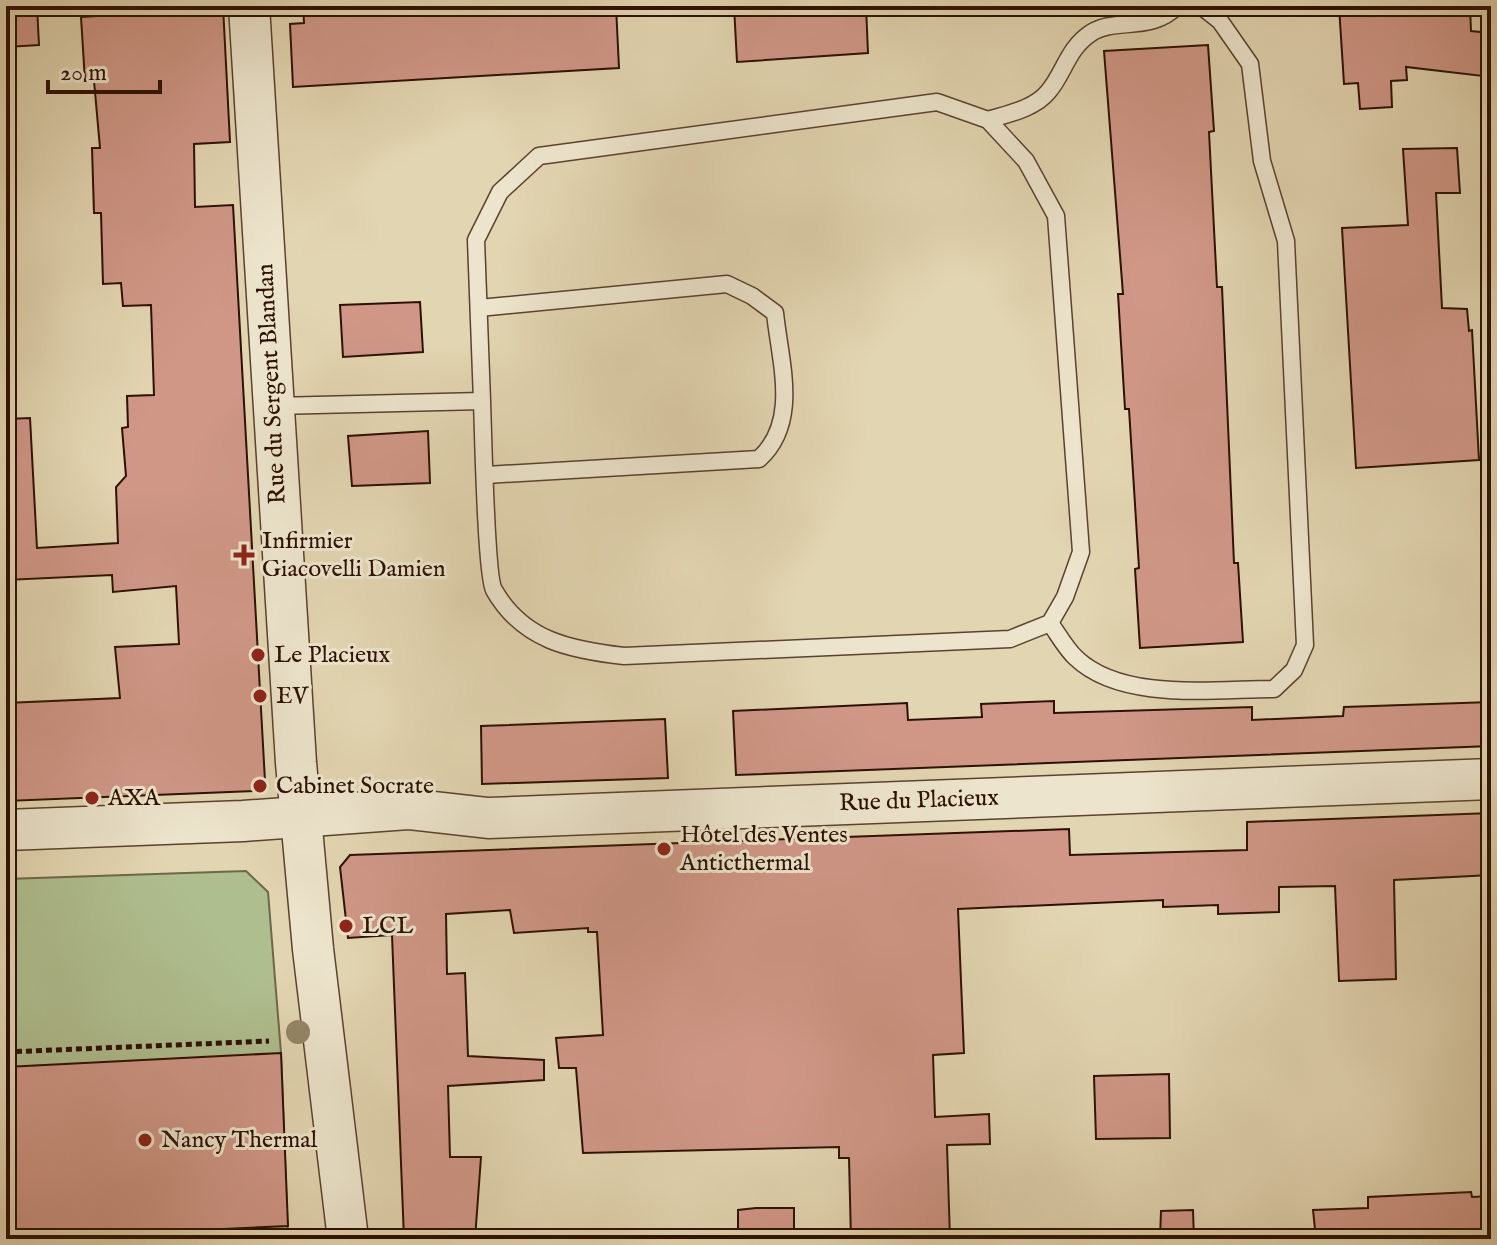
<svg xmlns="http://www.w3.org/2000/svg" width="1497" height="1245" font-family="'IM FELL English',serif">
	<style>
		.green { fill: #afbe8f; stroke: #6e6848; stroke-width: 2 }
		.building { fill: #d09787; stroke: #2d1100; stroke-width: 2 }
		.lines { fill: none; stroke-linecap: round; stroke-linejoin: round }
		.service-casing { stroke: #5a422c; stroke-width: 19 }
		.tertiary-casing { stroke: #5a422c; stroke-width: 43 }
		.path { stroke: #2d1100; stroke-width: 5; stroke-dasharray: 6 4; stroke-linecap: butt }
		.service { stroke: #ece4cc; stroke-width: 16 }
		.tertiary { stroke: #ece4cc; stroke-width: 40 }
		.tree { fill: #948667 }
		.poi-dot { fill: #8f2418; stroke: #ece4cc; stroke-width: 3 }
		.labels { text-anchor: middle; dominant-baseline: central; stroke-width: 6; stroke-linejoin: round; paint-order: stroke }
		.street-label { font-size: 24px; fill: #2d1100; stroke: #ece4cc }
		.poi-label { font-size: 24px; fill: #2d1100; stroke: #ece4cc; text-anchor: start }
	</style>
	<rect width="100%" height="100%" fill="#e2d5b1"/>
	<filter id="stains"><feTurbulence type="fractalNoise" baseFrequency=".0025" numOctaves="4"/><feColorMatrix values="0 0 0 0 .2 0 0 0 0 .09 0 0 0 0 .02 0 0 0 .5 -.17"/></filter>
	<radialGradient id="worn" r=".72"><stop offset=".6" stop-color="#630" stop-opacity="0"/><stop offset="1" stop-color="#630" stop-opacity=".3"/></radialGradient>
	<path class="green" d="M246,871L268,892L281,1053L288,1239H6V879Z"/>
	<g class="building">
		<path d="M6,6H37L39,45L6,47Z"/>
		<path d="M143,6H223L230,142L194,144L195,207L233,205L265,781L254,791L6,801V703L120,698L115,647L179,644L176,586L113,592L112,575L6,580V419L30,418L37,548L118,543L116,487L126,476L122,428L128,427L127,396L154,395L151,305L123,306L121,283L103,284L101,213H94L92,148H100L94,81H85L81,17L143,13Z"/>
		<path d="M303,6H616L619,68L293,87L290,24L304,23Z"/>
		<path d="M734,6H866L868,53L737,62Z"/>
		<path d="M1339,6H1470L1471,31L1491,33V77L1406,67L1407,80L1391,81L1392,107L1360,109L1358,83L1344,84Z"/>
		<path d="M1208,45L1214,131L1209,132L1217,287H1222L1234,563H1238L1243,642L1140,648L1135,569L1139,568L1129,409H1125L1118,294H1123L1104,51Z"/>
		<path d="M1457,148L1460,193H1436L1442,308L1467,309L1469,331L1472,330L1479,460L1356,468L1342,228L1408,225L1403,149Z"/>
		<path d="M420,302L423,352L343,357L340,305Z"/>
		<path d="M428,431L430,483L352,486L348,436Z"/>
		<path d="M1054,701V713L1252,707V720L1343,716L1344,707L1491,702V746L736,775L733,711L907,703L908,720L982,717L981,704Z"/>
		<path d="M665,719L668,778L482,784L481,726Z"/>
		<path d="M1491,813V875L1394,880L1396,979L1339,981L1335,886L1279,887V912L1218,914V905L1163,907V900L958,909L964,1053L933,1055L935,1117L989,1114L990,1144L947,1145L950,1239H851L849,1158H839V1147L583,1153L576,1068H559L556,1038L603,1035L597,932H588V928L514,933L510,910L446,914L447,974L465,973L468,1056L544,1060V1080L448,1086L450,1157H481L475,1239H404L392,935L348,938L340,867L350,855L1069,829L1070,855L1247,850V822Z"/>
		<path d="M281,1053L288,1226L6,1239V1067Z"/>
		<path d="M1169,1074L1170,1138L1096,1139L1094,1076Z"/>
		<path d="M1471,1192L1472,1197L1491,1196V1239H1316L1313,1210L1368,1208V1197Z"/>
		<path d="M756,1208H794V1239H738V1210Z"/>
		<path d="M1193,1210L1194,1239H1160L1161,1211Z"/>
	</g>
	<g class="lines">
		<defs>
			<g id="service">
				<path d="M988,120C1007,114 1034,109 1048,92C1065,72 1067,49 1091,33C1115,17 1151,33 1177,6"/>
				<path d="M479,308L727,284L752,296L775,313C780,362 800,422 759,459L486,475"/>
				<path d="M275,406L482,401C483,428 486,576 494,590C523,641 571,650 624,656L1010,639L1050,623L1065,597L1081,552L1056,216L1026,161L988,120L937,102L539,156L500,192L476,240L482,401"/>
				<path d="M1050,623C1058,634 1066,649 1076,658C1122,702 1215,689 1274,689L1294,670L1305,645L1286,241L1262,161L1250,64L1220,21L1201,6"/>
			</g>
			<g id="tertiary">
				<path d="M249,6L296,763L313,949L348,1239"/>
				<path d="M6,830L243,821L408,809L488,818L1491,779"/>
			</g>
		</defs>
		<use href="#service" class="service-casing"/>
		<use href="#tertiary" class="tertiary-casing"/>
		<path class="path" d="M6,1052L269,1041"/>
		<use href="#service" class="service"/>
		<use href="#tertiary" class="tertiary"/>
	</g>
	<circle class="tree" cx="298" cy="1032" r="12"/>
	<g class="poi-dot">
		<path d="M240 543h8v8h8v8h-8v8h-8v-8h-8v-8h8z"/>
		<circle cx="258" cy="655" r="8"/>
		<circle cx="260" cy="696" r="8"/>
		<circle cx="260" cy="786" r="8"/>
		<circle cx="92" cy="798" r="8"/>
		<circle cx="664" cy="849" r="8"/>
		<circle cx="346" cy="926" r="8"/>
		<circle cx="145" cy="1140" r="8"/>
	</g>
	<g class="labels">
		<g class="street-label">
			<text transform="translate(272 384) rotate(-93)">Rue du Sergent Blandan</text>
			<text transform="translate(919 801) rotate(-2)">Rue du Placieux</text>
		</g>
		<g class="poi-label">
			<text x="262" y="541">Infirmier<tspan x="262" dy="28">Giacovelli Damien</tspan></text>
			<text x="274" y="655">Le Placieux</text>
			<text x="276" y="696">EV</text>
			<text x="276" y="786">Cabinet Socrate</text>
			<text x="108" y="798">AXA</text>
			<text x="680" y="835">Hôtel des Ventes<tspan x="680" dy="28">Anticthermal</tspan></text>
			<text x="362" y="926">LCL</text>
			<text x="161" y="1140">Nancy Thermal</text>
		</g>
	</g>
	<rect width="1497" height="1245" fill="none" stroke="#e2d5b1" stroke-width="32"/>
	<rect x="8" y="8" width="1481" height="1229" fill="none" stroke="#2d1100" stroke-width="4"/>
	<rect x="16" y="16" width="1465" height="1213" fill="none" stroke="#2d1100" stroke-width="2"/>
	<path d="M48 80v12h112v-12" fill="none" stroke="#2d1100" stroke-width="4"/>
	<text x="60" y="80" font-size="24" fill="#2d1100" stroke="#ece4cc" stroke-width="6" paint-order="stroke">20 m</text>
	<rect width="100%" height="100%" filter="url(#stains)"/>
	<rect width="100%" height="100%" fill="url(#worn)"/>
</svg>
